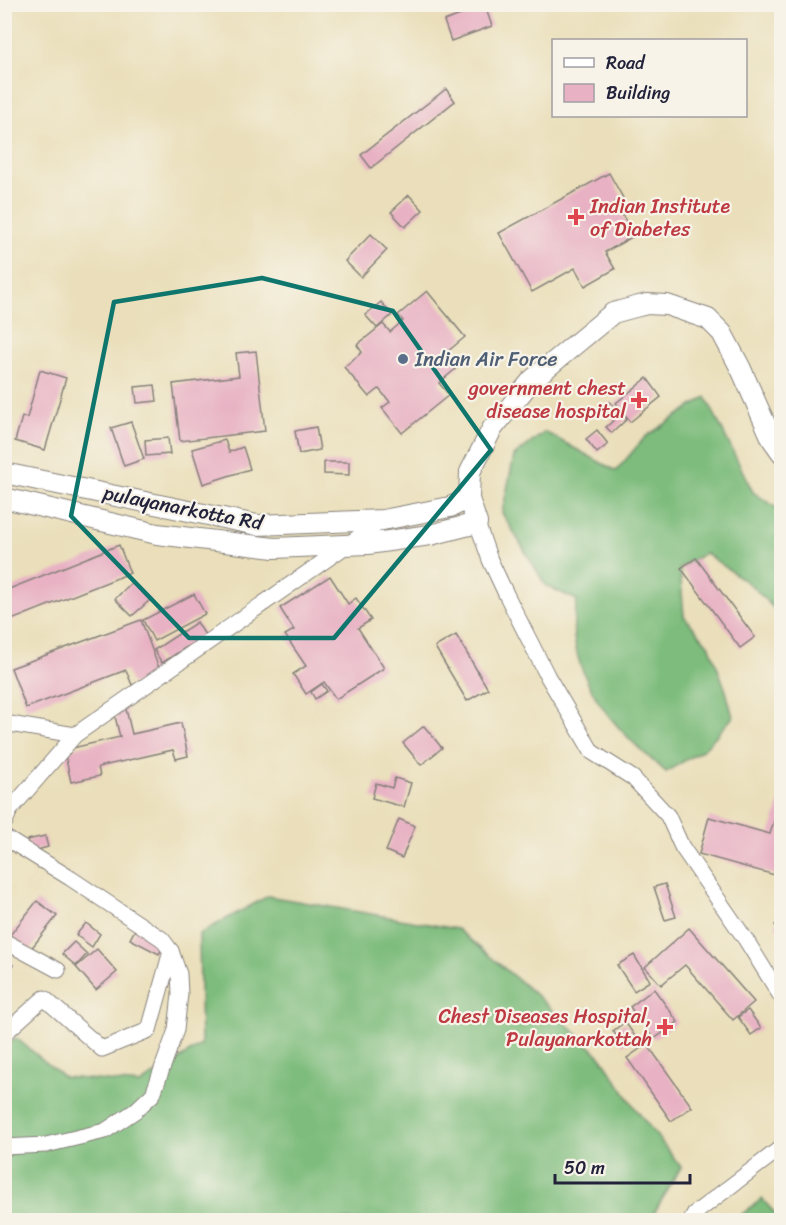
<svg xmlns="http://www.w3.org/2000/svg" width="786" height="1225" font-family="Sriracha,sans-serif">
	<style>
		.forest { fill: #7dbc7c; stroke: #506f5c; stroke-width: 1.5 }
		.building { fill: #e8b2c4 }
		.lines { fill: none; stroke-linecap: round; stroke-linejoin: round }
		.minor-casing { stroke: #86807a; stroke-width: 17 }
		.tertiary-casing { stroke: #86807a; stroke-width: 22 }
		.minor { stroke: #fff; stroke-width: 15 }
		.tertiary { stroke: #fff; stroke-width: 20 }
		.marked { fill: none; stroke: #0f766e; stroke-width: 4.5; stroke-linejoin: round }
		.health-dot { fill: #e0444e; stroke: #f7f3e8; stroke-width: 2 }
		.service-dot { fill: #5c6f8a; stroke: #f7f3e8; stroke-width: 2 }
		.labels { text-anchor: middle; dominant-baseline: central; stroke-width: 4.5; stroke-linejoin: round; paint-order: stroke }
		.health-label { font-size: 20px; fill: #be3a42; stroke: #f7f3e8; text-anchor: end }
		.service-label { font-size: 20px; fill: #4e5e75; stroke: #f7f3e8; text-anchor: start }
		.street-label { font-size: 20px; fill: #22223b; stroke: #f7f3e8 }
	</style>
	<rect width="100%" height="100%" fill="#f7f3e8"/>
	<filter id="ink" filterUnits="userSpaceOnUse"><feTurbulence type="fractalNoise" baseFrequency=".0167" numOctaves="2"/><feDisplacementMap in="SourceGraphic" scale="12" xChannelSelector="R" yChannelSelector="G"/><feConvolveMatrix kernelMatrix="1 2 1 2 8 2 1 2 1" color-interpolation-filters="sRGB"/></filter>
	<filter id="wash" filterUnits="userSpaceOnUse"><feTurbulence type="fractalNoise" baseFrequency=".008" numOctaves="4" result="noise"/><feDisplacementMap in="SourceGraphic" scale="24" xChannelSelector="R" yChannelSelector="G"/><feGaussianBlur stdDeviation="1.35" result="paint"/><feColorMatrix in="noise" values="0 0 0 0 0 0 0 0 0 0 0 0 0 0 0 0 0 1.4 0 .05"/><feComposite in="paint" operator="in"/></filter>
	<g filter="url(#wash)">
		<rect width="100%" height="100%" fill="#eadfba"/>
		<g class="forest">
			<path d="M706,397L753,492L781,511L782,617L752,586L705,553L680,568L684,616L710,647L726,691L733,717L704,749L666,772C623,736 581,695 574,637C572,626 576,612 577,600L546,586L502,513L514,456L545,432L616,471L645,437Z"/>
			<path d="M268,896L457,929L535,994L601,1057L635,1108L681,1167L650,1220H5V1047L16,1038L64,1077L140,1084L201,1045L199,934Z"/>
			<path d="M762,1199L781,1220H734Z"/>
		</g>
		<g id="blocks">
			<g class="building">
				<path d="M485,6L492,26L451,41L444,21Z"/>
				<path d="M446,89L455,101L371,168L361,155Z"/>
				<path d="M609,173L623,198L615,202L634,236L605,252L615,269L585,286L575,268L532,292L499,233Z"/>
				<path d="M409,195L423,210L405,227L391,212Z"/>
				<path d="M371,234L387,250L361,277L345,261Z"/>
				<path d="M427,291L465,337L447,352L459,366L439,383L449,395L402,433L382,408L390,402L379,389L369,397L344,367L362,352L357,345L383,324L390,332L403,321L398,315Z"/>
				<path d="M381,302L392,315L377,328L365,315Z"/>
				<path d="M256,351L265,431L180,441L173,384L239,376L236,353Z"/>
				<path d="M40,370L66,378L45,450L15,441L22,417L27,418Z"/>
				<path d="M647,378L661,397L630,422L616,403Z"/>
				<path d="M155,385L157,401L137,403L135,387Z"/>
				<path d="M610,402L627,419L612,433L606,427L614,420L604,408Z"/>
				<path d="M131,422L144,459L124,466L111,428Z"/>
				<path d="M316,427L320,450L299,454L295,431Z"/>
				<path d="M597,430L608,444L597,453L586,439Z"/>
				<path d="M168,438L170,454L146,456L145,440Z"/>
				<path d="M225,440L229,452L243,447L250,469L203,484L192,449Z"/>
				<path d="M324,462H349V475L324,474Z"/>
				<path d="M119,545L130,573L4,623V591Z"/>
				<path d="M696,558L755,637L740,648L681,568Z"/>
				<path d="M330,576L348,604L356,598L371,620L358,628L384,668L336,699L324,682L306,694L293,674L306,666L285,635L294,630L280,608Z"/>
				<path d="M132,582L150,600L132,616L115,599Z"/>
				<path d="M194,594L205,614L154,641L143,620Z"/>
				<path d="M141,620L161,674L132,685L126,670L26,708L11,668Z"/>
				<path d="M197,622L205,635L162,663L154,650Z"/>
				<path d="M456,635L488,689L467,701L435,647Z"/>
				<path d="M322,684L327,691L315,699L311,692Z"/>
				<path d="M125,705L132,734L181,723L188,756L176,759L173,750L98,767L100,776L71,782L64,750L120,737L113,708Z"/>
				<path d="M424,726L442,748L421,765L403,743Z"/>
				<path d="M395,778L411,783L404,807L372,798L376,783L392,788Z"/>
				<path d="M782,794V877L699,854L709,817L770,834Z"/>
				<path d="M399,819L415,826L402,858L386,851Z"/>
				<path d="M45,836L48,847L30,852L27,840Z"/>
				<path d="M665,884L676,917L665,920L654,887Z"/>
				<path d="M37,901L57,916L30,950L10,935Z"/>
				<path d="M782,921V935L775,925Z"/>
				<path d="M86,923L100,934L92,947L76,935Z"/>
				<path d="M137,926L166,941L159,954L130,939Z"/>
				<path d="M689,928L754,1002L733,1020L685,965L661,985L645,967Z"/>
				<path d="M74,942L87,954L76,966L62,954Z"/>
				<path d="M97,949L117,972L96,990L76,967Z"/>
				<path d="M634,955L650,981L634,991L617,965Z"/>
				<path d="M4,960L13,965L4,980Z"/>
				<path d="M654,989L678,1022L654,1039L630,1007Z"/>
				<path d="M748,1010L761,1028L751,1035L738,1017Z"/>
				<path d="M625,1022L635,1036L623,1045L613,1031Z"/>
				<path d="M647,1044L692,1107L671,1121L627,1058Z"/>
			</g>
		</g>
	</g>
	<g filter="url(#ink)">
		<use href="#blocks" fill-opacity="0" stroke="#86807a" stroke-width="1.5"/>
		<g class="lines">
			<defs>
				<g id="minor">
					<path d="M477,523L490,560L507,596L548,677L592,752L633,778L668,816L682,847L746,940L782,998"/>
					<path d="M4,723L75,735"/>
					<path d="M4,824L10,810L75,735L383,520"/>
					<path d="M4,837L70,878L162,939L171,951L179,974L180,994L176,1030L153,1094L135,1111L105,1131L46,1145L4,1147"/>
					<path d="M4,941L58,970"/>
					<path d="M4,1034L44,998L102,1049L149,1030L171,951"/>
					<path d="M691,1220L694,1214L782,1147"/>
				</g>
				<g id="tertiary">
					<path d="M4,473L257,525L383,520L450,507L469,499"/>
					<path d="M4,498L157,534L274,548L368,544L430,535L477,523L469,499L470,472L492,429L532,380L613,313L635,307L647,304L667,305L708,319L722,333L741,369L772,439L782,453"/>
				</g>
			</defs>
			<use href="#minor" class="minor-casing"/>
			<use href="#tertiary" class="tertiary-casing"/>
			<use href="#minor" class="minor"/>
			<use href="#tertiary" class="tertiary"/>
		</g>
	</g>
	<path class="marked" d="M262,278L393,311L491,450L334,638H189L71,516L114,302Z"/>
	<g class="health-dot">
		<path d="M573 208h6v6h6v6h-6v6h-6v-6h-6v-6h6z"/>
		<path d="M636 391h6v6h6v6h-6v6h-6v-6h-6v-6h6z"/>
		<path d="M662 1018h6v6h6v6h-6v6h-6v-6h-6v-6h6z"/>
	</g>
	<circle class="service-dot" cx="403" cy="359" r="6"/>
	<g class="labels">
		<g class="health-label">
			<text x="590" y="206" text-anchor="start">Indian Institute<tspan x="590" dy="23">of Diabetes</tspan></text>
			<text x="626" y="388">government chest<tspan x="626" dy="23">disease hospital</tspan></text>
			<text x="652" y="1016">Chest Diseases Hospital,<tspan x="652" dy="23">Pulayanarkottah</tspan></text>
		</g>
		<g class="service-label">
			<text x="415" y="359">Indian Air Force</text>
		</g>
		<g class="street-label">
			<text transform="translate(183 508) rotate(11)">pulayanarkotta Rd</text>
		</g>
	</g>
	<rect width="786" height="1225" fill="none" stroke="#f7f3e8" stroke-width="24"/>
	<rect x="552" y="39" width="195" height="78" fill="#f7f3e8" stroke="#a29fa3" stroke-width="1.5"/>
	<rect x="564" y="58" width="30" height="9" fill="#ffffff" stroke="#a29fa3" stroke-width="1.5"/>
	<text x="606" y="69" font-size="18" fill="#22223b">Road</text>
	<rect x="564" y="84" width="30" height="18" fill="#e8b2c4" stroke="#a29fa3" stroke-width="1.5"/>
	<text x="606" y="99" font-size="18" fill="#22223b">Building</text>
	<path d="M555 1174v9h135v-9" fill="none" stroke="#22223b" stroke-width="3"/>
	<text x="564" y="1174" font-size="18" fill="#22223b" stroke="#f7f3e8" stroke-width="4.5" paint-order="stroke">50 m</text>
</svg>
